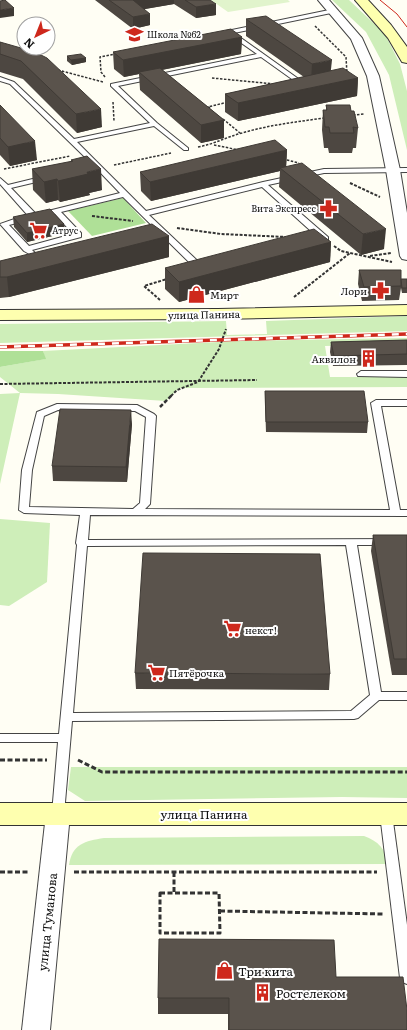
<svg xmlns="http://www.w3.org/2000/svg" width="407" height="1030" font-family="Literata,serif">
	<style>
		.green { fill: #ceeeb9 }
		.forest { fill: #afe097 }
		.pitch { fill: #e1f4cc }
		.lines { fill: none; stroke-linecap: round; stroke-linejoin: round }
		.lane-casing { stroke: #444; stroke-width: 2 }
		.street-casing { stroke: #444; stroke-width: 2 }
		.secondary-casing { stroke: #333; stroke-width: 2 }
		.path-far3 { stroke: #333; stroke-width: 1.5; stroke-dasharray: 2.5 1.5; stroke-linecap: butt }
		.path-far2 { stroke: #333; stroke-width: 2; stroke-dasharray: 3 1.5; stroke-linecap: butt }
		.path-far1 { stroke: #333; stroke-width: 2.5; stroke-dasharray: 4 2; stroke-linecap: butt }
		.path { stroke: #333; stroke-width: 3; stroke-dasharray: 5 2.5; stroke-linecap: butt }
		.lane { fill: #fff; fill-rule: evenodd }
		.street { fill: #fff; fill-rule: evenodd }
		.secondary { fill: #feffaf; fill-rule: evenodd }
		.tram { stroke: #ce281c; stroke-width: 1 }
		.rail-casing { stroke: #ce281c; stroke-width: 3.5 }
		.rail { stroke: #fff; stroke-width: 2.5; stroke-dasharray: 7; stroke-linecap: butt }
		.wall { fill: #4d4741 }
		.shaded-wall { fill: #3f3a35 }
		.building { fill: #5a534c; stroke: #3f3a35 }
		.labels { text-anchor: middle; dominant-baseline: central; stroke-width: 4; stroke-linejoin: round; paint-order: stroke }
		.far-poi-label { font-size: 9px; fill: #111; stroke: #fff; text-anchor: start }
		.poi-label { font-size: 10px; fill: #111; stroke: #fff; text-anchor: start }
		.street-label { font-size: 10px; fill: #111; stroke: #fff }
		.near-street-label { font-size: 12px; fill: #111; stroke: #fff }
		.near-poi-label { font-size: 12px; fill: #111; stroke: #fff; text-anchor: start }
	</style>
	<rect width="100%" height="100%" fill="#fffef4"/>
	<g class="green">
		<path d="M332,0H349L385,34L400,64L407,91V150L389,75L366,32Z"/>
		<path d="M407,316V331L0,343V324L226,321L227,335L267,334L266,321Z"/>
		<path d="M407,338V344L325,346L330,377H407V387L179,388L166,401L58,394L20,393L0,484V394L20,393L0,377V367L45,359L43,351L238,341Z"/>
		<path d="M0,519L50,523L47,582L9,606L0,605Z"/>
		<path d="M71,767H407V798L342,797L85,801L68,790Z"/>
		<path d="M364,836C378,841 386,849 387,864L69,865C72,844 85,841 104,838Z"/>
	</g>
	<g class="forest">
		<path d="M123,198L146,223L92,236L68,211Z"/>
		<path d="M0,351H43L46,359L0,367Z"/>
	</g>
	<path class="pitch" d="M211,0H288L290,2L228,12Z"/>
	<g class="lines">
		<defs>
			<g id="lane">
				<path d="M334,9L336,10V12L234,33L307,85V87H303L261,57L118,86L157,123L188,148V150H184L154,126L77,142L146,211L263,182L324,169L407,168V172L324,173L268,185L328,237V241H322L262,187L149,215L204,267L205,269L201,271H198L123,197L61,212L81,233V237L32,250L35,253L31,255L24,251L0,224L23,216H29V220L9,225L29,246L73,234L55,214L31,219L0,184V178L8,185L49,175V179L11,188L36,214L120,193L94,166L81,168V166L91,163L10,84L0,81V77L14,82L74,139L150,123L111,86V84L257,54L227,33V31Z"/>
				<path d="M361,371H407V377L358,376L357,374Z"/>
				<path d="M376,400H407V406H381L400,510H407V516L90,515L88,540L407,539V545H357L381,692H407V700H379L358,718L354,719L72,721L64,814L62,818L58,819L54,818L52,814L58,742H0V734H59L77,545L76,543L80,515L24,513L19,510L22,470L37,412L57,404L137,405L154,414L156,416L150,504L145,509L390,510L371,403ZM58,410L135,411L146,417L140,503L133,509L29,507L32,470L44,416ZM346,545L370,695L351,711L73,713L87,546Z"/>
				<path d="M386,809L390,810L392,814L407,925V984L402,982L400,978L380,814L382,810Z"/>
			</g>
			<g id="street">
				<path d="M318,0H329L362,38L379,76L400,170L407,213V260L402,259L400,256L386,170L367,76L351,39Z"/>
				<path d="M58,805L66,807L70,814L50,1030H22L46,814L50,807Z"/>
			</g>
			<g id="secondary">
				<path d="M355,0H368L391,25L407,47V63L402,62L388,38Z"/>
				<path d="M407,305V315L218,319L0,320V310L218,309Z"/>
				<rect x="0" y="803" width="407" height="22"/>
			</g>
		</defs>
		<use href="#lane" class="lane-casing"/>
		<use href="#street" class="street-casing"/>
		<use href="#secondary" class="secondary-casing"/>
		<g class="path-far3">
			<path d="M315,26L346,57L347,74"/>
			<path d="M58,70L103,82"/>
			<path d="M105,77L101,72L100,57L115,54"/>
			<path d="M212,78L275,84"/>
			<path d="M113,102L114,121"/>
			<path d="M210,108L208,107L224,103"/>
			<path d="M353,115L364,114"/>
			<path d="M223,119L240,133"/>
			<path d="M214,145L239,150"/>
			<path d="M198,147C215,144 226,137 242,133C269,125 296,122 324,118"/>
			<path d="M283,159L299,163"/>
			<path d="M114,165L171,153"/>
			<path d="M4,169L70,156"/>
		</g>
		<g class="path-far2">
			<path d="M350,183L380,197"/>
			<path d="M92,216L133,221"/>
			<path d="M177,228L221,234L286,237"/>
			<path d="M334,246L341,251L392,262"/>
			<path d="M370,256L391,253"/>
			<path d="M294,297L350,253"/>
			<path d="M160,300L144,286L167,279"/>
			<path d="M0,384L257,380"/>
			<path d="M171,396L177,390L198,382L219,349L226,329"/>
		</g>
		<path class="path-far1" d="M160,407L172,395"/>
		<g class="path">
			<path d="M0,760H47"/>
			<path d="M78,760L102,772H407"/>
			<path d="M0,872H29"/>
			<path d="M74,872H377"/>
			<path d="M174,872V893"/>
			<path d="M160,893H219L220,933H160Z"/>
			<path d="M220,911L383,914"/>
		</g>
		<use href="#lane" class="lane"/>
		<use href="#street" class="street"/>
		<use href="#secondary" class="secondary"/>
		<path class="tram" d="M380,0L397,14L407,27"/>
		<defs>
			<path id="rail" d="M0,347L407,334"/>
		</defs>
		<use href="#rail" class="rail-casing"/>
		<use href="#rail" class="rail"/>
	</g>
	<g class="wall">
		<path d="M95,0H210L216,15L196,18L174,4L144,9L150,25L133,29Z"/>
		<path d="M246,19L331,71L358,78L357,96L238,121L225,112V94L304,77L246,36Z"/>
		<path d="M242,37L241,54L162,70L224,120V138L201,143L140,90L139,74L124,77L114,69L113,52Z"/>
		<path d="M0,42L102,127L77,133L23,79L0,72Z"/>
		<path d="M67,56L86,58V62L72,65L67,61Z"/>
		<path d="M0,105L37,160L10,166L0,155Z"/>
		<path d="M326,105L351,111L358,128L356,148H353L352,153H329L328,148H324L322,130L323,110H326Z"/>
		<path d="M287,150L286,167L384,249L361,255L279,187L280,171L151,201L141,191L140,172Z"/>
		<path d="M71,160L102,190L89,193L90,195L60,202L58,200L46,203L33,190L32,169L71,162Z"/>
		<path d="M13,217L64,224L65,233L27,242L14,227Z"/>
		<path d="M169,236V257L9,297L0,298V261Z"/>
		<path d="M331,242L330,262L179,302L165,289V268Z"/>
		<path d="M359,270L401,279H407V293H402L401,288L399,300L362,301L358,284Z"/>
		<path d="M407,340V365L333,366L330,352L331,342Z"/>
		<path d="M265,391L368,422L367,433L266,432L265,401Z"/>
		<path d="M132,424L127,482L53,481L52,466Z"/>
		<path d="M373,535H407V675H392L371,551Z"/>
		<path d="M135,673L330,674L329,690L136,689Z"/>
		<path d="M336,977L407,1030H228V1014H158V998Z"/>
	</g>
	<g class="shaded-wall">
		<path d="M133,0H174V4L134,11Z"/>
		<path d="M216,4V15L196,18V7Z"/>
		<path d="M14,8V16L0,18V10Z"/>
		<path d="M150,14V25L133,29V17Z"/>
		<path d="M242,37L241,54L141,74L139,72V74L124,77L123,60Z"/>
		<path d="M86,58V62L72,65L71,60Z"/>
		<path d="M332,60L330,78L311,82L312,64Z"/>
		<path d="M358,78L357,96L238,121V103Z"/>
		<path d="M101,109L102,127L77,133L76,114Z"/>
		<path d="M224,120V138L201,143V125Z"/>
		<path d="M35,141L37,160L10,166L8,147Z"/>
		<path d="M287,150L286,169L280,168V171L151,201L150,182Z"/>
		<path d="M101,169L102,190L89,193L90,195L60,202L58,181L87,172Z"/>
		<path d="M57,179L58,200L46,203L44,182Z"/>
		<path d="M64,224L65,233L27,242V233Z"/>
		<path d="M386,229L384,249L361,255L363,234Z"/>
		<path d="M169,236V257L9,297L7,277Z"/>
		<path d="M331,242L330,262L179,302V282Z"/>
		<path d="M131,410L132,424L127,482L126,467Z"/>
	</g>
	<g class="building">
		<path d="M5,0L14,8L0,10V1Z"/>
		<path d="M109,0H134H133L150,14L133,17Z"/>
		<path d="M185,0H210L216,4L196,7Z"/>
		<path d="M266,16L332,60L312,64L246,19Z"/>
		<path d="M231,29L242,37L123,60L113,52Z"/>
		<path d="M0,42L35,52L47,58L101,109L76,114L21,61L0,54Z"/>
		<path d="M81,54L86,58L71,60L67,56Z"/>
		<path d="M160,68L224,120L201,125L139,72Z"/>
		<path d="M343,68L358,78L238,103L225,94Z"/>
		<path d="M0,105L35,141L8,147L0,138Z"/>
		<path d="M326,105H350L351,111H354L358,128L353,127L354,133H330L329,127H325L323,110H327Z"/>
		<path d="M275,140L287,150L150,182L140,172Z"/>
		<path d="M87,156L101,169L87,172L88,174L58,181L57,179L44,182L32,169L73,161L71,160Z"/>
		<path d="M302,163L386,229L363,234L280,168Z"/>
		<path d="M50,209L64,224L27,233L13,217Z"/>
		<path d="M152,224L169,236L7,277H0V261Z"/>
		<path d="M314,229L331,242L179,282L165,268Z"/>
		<path d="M359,270H401V286L364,287Z"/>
		<path d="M401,279H407V288H402Z"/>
		<path d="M407,340V354L334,356L331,342Z"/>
		<path d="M265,391H364L368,422H266Z"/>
		<path d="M60,409L131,410L126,467L52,466Z"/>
		<path d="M373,535H407V659H394Z"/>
		<path d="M143,553L320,554L330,674L135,673Z"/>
		<path d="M159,939L334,940L336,977H403L407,1010V1030H229V998H158Z"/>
	</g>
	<defs>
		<symbol id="school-bare" viewBox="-9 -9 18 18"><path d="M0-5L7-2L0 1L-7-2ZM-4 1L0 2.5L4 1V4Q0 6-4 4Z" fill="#ce281c" stroke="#fff" stroke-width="2.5" paint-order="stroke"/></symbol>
		<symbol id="pharmacy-bare" viewBox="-9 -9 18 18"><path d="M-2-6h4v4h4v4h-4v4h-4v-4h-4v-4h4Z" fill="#ce281c" stroke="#fff" stroke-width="2.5" paint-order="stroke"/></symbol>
		<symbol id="supermarket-bare" viewBox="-9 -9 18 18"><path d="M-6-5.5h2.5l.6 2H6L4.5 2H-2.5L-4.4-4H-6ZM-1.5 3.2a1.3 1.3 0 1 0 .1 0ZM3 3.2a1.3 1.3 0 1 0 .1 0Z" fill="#ce281c" stroke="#fff" stroke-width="2.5" paint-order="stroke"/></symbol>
		<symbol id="shop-bare" viewBox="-9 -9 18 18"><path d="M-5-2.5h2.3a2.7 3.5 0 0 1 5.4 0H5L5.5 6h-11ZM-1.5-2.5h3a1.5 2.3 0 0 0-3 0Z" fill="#ce281c" stroke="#fff" stroke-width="2.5" paint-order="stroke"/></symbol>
		<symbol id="building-bare" viewBox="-9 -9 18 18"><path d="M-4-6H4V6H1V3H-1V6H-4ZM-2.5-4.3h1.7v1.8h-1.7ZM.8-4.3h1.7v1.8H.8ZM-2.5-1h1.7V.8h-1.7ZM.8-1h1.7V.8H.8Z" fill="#ce281c" stroke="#fff" stroke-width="2.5" paint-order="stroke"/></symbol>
	</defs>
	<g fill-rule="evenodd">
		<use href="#school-bare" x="122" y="22" width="25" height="25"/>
		<use href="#pharmacy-bare" x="316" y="196" width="25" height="25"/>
		<use href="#supermarket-bare" x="26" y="218" width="25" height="25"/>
		<use href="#pharmacy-bare" x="368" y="278" width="25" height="25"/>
		<use href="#shop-bare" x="184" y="282" width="25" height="25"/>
		<use href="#building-bare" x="356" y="346" width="25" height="25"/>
		<use href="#supermarket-bare" x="220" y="616" width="25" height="25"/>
		<use href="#supermarket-bare" x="144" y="660" width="25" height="25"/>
		<use href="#shop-bare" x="212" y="958" width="25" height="25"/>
		<use href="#building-bare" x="250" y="980" width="25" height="25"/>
	</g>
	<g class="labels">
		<g class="far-poi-label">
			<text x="147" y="34">Школа №62</text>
			<text x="316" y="208" text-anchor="end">Вита Экспресс</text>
			<text x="52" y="230">Атрус</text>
		</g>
		<g class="poi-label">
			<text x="367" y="290" text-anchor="end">Лори</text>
			<text x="210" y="294">Мирт</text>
			<text x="356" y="358" text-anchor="end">Аквилон</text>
			<text x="245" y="629">некст!</text>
			<text x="169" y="672">Пятёрочка</text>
		</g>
		<g class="street-label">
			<text transform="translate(204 314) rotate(-1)">улица Панина</text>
		</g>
		<g class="near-street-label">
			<text x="204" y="814">улица Панина</text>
			<text transform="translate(47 922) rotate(-84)">улица Туманова</text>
		</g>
		<g class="near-poi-label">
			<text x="238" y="971">Три кита</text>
			<text x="276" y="993">Ростелеком</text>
		</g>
	</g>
	<g transform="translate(36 36) rotate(223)"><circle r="19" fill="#ffffff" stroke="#a0a0a0"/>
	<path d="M0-3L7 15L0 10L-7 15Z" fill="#ce281c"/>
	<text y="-6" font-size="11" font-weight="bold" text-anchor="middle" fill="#111111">N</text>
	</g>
</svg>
